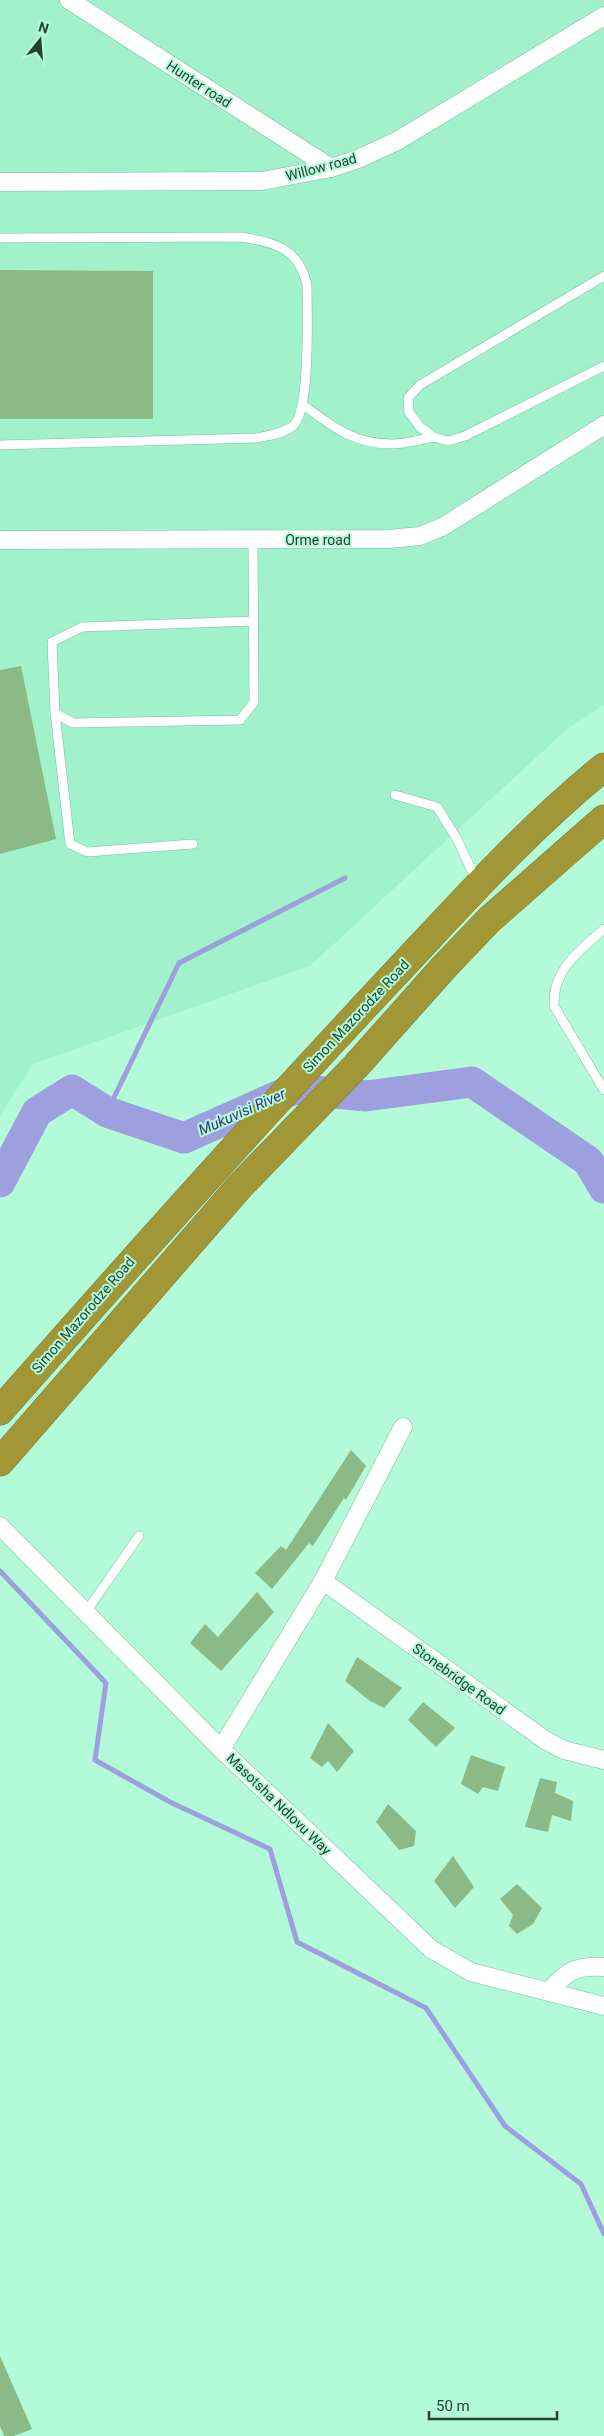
<svg xmlns="http://www.w3.org/2000/svg" width="604" height="2436" font-family="Roboto,sans-serif">
	<style>
		.built { fill: #a1f2cb }
		.lines { fill: none; stroke-linecap: round; stroke-linejoin: round }
		.stream { stroke: #9d9fdf; stroke-width: 5 }
		.river { stroke: #9d9fdf; stroke-width: 31 }
		.building { fill: #8bba87 }
		.lane-casing { stroke: #79bf9e; stroke-width: 10 }
		.street-casing { stroke: #79bf9e; stroke-width: 19 }
		.highway-casing { stroke: #767a36; stroke-width: 29 }
		.lane { stroke: #fff; stroke-width: 9 }
		.street { stroke: #fff; stroke-width: 18 }
		.highway { stroke: #a29737; stroke-width: 28 }
		.labels { text-anchor: middle; dominant-baseline: central; stroke-width: 4; stroke-linejoin: round; paint-order: stroke }
		.street-label { font-size: 14px; fill: #254335; stroke: #b3fbd8 }
		.water-label { font-size: 15px; font-style: italic; fill: #39327e; stroke: #b3fbd8 }
	</style>
	<rect width="100%" height="100%" fill="#b3fbd8"/>
	<path class="built" d="M0,0H604V705L567,729L310,966L33,1064L0,1116Z"/>
	<g class="lines">
		<g class="stream">
			<path d="M107,1112L179,963L345,878"/>
			<path d="M0,1571L106,1683L95,1760L170,1802L270,1849L297,1942L426,2008L505,2126L581,2184L604,2234"/>
		</g>
		<path class="river" d="M0,1182L37,1112L72,1090L107,1112L184,1138L294,1089L366,1096L472,1082L588,1161L604,1188"/>
	</g>
	<g class="building">
		<path d="M0,270L153,271V419H0Z"/>
		<path d="M21,666L56,839L0,854V670Z"/>
		<path d="M351,1450L366,1466L346,1500L344,1498L313,1546L309,1543L272,1589L255,1573L281,1546L286,1550Z"/>
		<path d="M257,1592L274,1612L221,1671L190,1643L205,1624L218,1637Z"/>
		<path d="M357,1657L402,1688L384,1708L370,1701L345,1681Z"/>
		<path d="M423,1702L455,1728L436,1747L408,1720Z"/>
		<path d="M328,1723L354,1751L337,1772L328,1761L322,1767L310,1758Z"/>
		<path d="M471,1755L505,1767L498,1791L483,1787L478,1794L461,1784Z"/>
		<path d="M540,1778L557,1782L555,1793L573,1801L571,1821L552,1815L548,1832L525,1827Z"/>
		<path d="M388,1804L416,1831L414,1846L399,1850L376,1822Z"/>
		<path d="M453,1856L474,1887L455,1908L434,1881Z"/>
		<path d="M517,1884L542,1908L533,1924L517,1934L509,1926L513,1915L500,1899Z"/>
		<path d="M0,2356L32,2429L14,2436H4L0,2426Z"/>
	</g>
	<g class="lines">
		<defs>
			<g id="lane">
				<path d="M0,238L241,237C274,242 299,248 307,285C307,311 311,411 293,426C283,434 269,435 257,438L0,445"/>
				<path d="M604,276L420,385L408,398L409,412L420,427L434,437L448,441L465,436L604,366"/>
				<path d="M302,404C331,426 354,444 392,444C405,444 420,440 434,437"/>
				<path d="M253,540L254,702L240,720L73,723L55,713L52,642L82,627L254,621"/>
				<path d="M55,713L70,844L87,852L193,844"/>
				<path d="M395,795L437,807L457,839L477,882"/>
				<path d="M604,929C580,950 552,970 554,1006L604,1090"/>
				<path d="M86,1612L139,1536"/>
			</g>
			<g id="street">
				<path d="M69,0L331,168"/>
				<path d="M0,182L262,181L331,168L358,159L397,141L604,16"/>
				<path d="M0,540L389,539L420,536L444,526L604,425"/>
				<path d="M0,1526L221,1749L431,1949L471,1972L604,2006"/>
				<path d="M323,1581L545,1740L564,1750L604,1760"/>
				<path d="M221,1749L323,1581L403,1427"/>
				<path d="M549,1991C567,1971 577,1965 604,1967"/>
			</g>
			<g id="highway">
				<path d="M0,1411C129,1264 259,1119 393,976C462,903 525,831 604,767"/>
				<path d="M0,1462L240,1186L355,1067L445,966L489,920L604,819"/>
			</g>
		</defs>
		<use href="#lane" class="lane-casing"/>
		<use href="#street" class="street-casing"/>
		<use href="#highway" class="highway-casing"/>
		<use href="#lane" class="lane"/>
		<use href="#street" class="street"/>
		<use href="#highway" class="highway"/>
	</g>
	<g class="labels">
		<g class="street-label">
			<text transform="translate(199 84) rotate(33)">Hunter road</text>
			<text transform="translate(321 167) rotate(-15)">Willow road</text>
			<text x="318" y="540">Orme road</text>
			<text transform="translate(356 1016) rotate(-47)">Simon Mazorodze Road</text>
			<text transform="translate(83 1315) rotate(-49)">Simon Mazorodze Road</text>
			<text transform="translate(459 1679) rotate(36)">Stonebridge Road</text>
			<text transform="translate(279 1804) rotate(44)">Masotsha Ndlovu Way</text>
		</g>
		<g class="water-label">
			<text transform="translate(242 1112) rotate(-24)">Mukuvisi River</text>
		</g>
	</g>
	<g transform="translate(40 40) rotate(17)" stroke="#b3fbd8" stroke-width="4" paint-order="stroke">
	<path d="M0-4L9 19L0 12L-9 19Z" fill="#254335"/>
	<text y="-8" font-size="14" font-weight="bold" text-anchor="middle" fill="#254335">N</text>
	</g>
	<path d="M429 2411v8h128v-8" fill="none" stroke="#254335" stroke-width="2.5"/>
	<text x="436" y="2411" font-size="15" fill="#254335" stroke="#b3fbd8" stroke-width="4" paint-order="stroke">50 m</text>
</svg>
